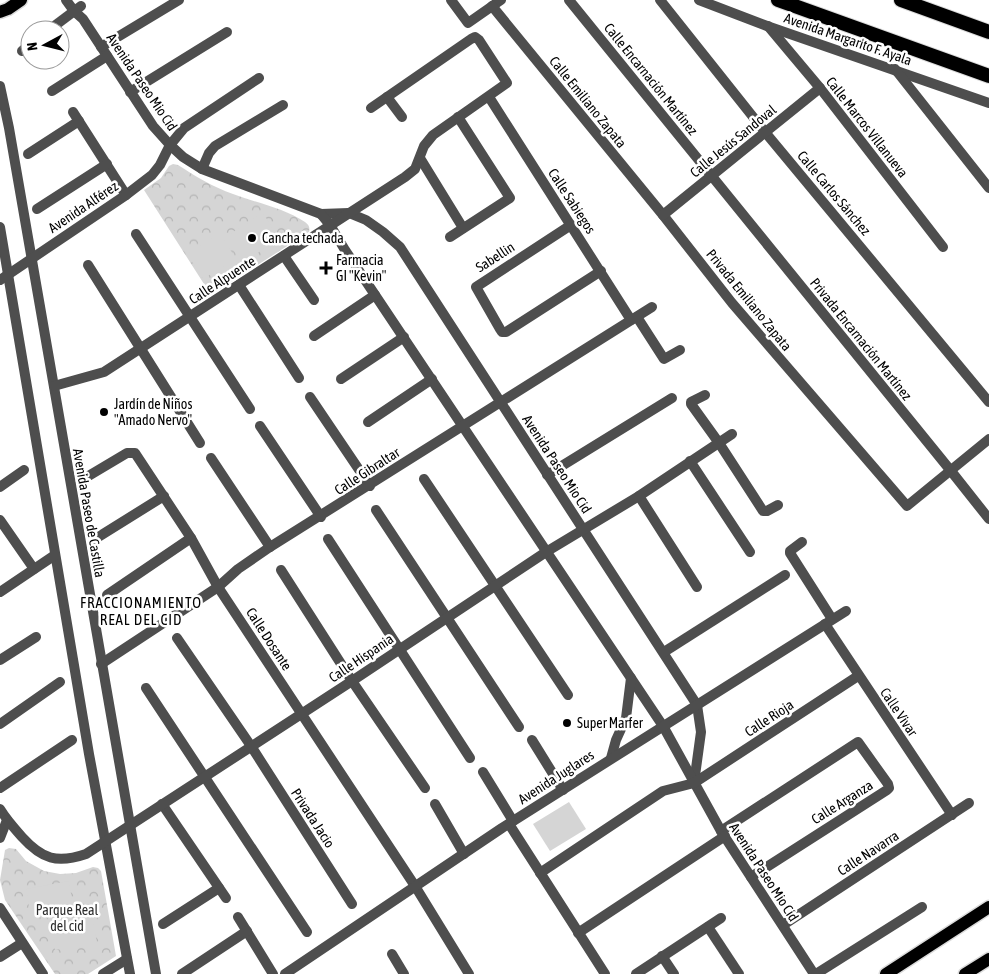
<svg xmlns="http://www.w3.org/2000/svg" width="989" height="974" font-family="'Asap Condensed',sans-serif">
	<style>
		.forest { fill: url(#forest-crowns) }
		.pitch { fill: #d5d5d5 }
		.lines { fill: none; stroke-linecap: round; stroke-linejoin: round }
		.major-casing { stroke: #dbdbdb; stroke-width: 15 }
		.highway-casing { stroke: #dbdbdb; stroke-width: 16 }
		.minor { stroke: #4e4e4e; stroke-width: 10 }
		.major { stroke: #000; stroke-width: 12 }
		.highway { stroke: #000; stroke-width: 14 }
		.poi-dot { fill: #000; stroke: #fff; stroke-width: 2 }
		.labels { text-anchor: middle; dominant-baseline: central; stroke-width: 5; stroke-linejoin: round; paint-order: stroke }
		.street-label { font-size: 14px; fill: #000; stroke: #fff }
		.poi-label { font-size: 14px; fill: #000; stroke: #fff; text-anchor: start }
		.park-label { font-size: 14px; fill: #2c2c2c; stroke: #fff }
		.neighbourhood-label { font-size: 15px; letter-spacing: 1px; fill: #000; stroke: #fff }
	</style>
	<defs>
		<pattern id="forest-crowns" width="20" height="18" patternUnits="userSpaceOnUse" patternTransform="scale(1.25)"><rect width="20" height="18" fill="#d5d5d5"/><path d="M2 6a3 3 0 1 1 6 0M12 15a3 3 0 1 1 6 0" fill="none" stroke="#b5b5b5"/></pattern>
	</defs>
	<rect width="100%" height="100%" fill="#fff"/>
	<g class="forest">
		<path d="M173,164L178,165C195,176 213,187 233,194C257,203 284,208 305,222C309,225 310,227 309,232L211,295L144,190L161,178L169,166Z"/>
		<path d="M9,848L16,849L26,861L44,871L60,874L76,873L93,867L98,868L101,871L116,956L88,974H55L5,900L0,880L5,850Z"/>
	</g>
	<g class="pitch">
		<path d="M263,213L279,239L242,263L225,237Z"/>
		<path d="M220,233L236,259L203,279L187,254Z"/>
		<path d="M569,802L586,829L550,851L533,824Z"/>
		<path d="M69,881L74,912L31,919L26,889Z"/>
		<path d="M92,914L97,943L55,950L50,921Z"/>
	</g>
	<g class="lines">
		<defs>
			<g id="major">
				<path d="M0,12L8,9L21,0"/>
				<path d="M886,974L989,907"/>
				<path d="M965,974L989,959"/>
			</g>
			<g id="highway">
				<path d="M778,0L989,76"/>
				<path d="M901,0L989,32"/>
			</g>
		</defs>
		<use href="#major" class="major-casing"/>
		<use href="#highway" class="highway-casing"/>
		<g class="minor">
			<path d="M66,0L74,11L83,19L153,126L170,145L183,157L202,169L321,214L349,213L366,220L383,232L400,247L697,705L701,732L694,783"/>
			<path d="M451,0L468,23L501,0"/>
			<path d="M569,0L951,471L989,519"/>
			<path d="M660,0L765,132L989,402"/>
			<path d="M699,0L767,26L989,103"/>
			<path d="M492,6L663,215L732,303L907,506L989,439"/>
			<path d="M768,26L820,88L943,247"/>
			<path d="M49,30L81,6"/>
			<path d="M101,47L179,0"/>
			<path d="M22,51L30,44"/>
			<path d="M895,69L989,188"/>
			<path d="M0,86L9,128L156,974"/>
			<path d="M52,91L107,56"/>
			<path d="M130,92L227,32"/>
			<path d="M387,97L402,117"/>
			<path d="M489,97L631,320"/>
			<path d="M73,112L126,195"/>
			<path d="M28,154L79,121"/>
			<path d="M420,158L463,228"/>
			<path d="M202,169L209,153L215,146L283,105"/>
			<path d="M37,209L107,164"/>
			<path d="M321,214L330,225L345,250L663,726L721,831L814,974"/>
			<path d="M663,215L820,88"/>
			<path d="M571,225L476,287L500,329L502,332H506L601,271"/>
			<path d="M0,227L89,754L130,974"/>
			<path d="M136,234L250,409"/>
			<path d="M450,237L510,198L458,117"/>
			<path d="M284,256L314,300"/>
			<path d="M88,265L200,443"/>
			<path d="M0,280L126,195L152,175L160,165L170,145L184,128L259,78"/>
			<path d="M239,285L299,378"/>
			<path d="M637,317L664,359L680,350"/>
			<path d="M314,336L375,295"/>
			<path d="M341,379L404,337"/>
			<path d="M54,386L104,372L405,177L415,169L424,146L433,135L507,83L479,40L475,37L471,39L371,108"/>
			<path d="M705,395L691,402V404L719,443L763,511H767L778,505"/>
			<path d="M310,397L370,486"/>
			<path d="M368,422L432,379"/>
			<path d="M260,426L321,517"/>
			<path d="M211,458L270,547"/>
			<path d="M690,461L750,552"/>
			<path d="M547,475L672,398"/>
			<path d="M85,478L127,453H135L191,538L218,587L415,886L469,974"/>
			<path d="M424,479L568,695"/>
			<path d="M0,487L24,470"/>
			<path d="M639,496L697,587"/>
			<path d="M376,510L519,727"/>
			<path d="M0,520L34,569"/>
			<path d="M95,539L164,496"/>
			<path d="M328,539L470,758"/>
			<path d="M802,542L790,551V553L832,619"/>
			<path d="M281,570L352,681L425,788"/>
			<path d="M0,592L55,555"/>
			<path d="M107,595L191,538"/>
			<path d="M825,624L952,815"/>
			<path d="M177,638L251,746L352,904"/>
			<path d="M664,652L785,575"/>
			<path d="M0,660L36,637"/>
			<path d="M101,664L218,587L238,569L270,547L652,307"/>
			<path d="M146,688L307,932"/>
			<path d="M0,724L60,682"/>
			<path d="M532,740L563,790"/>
			<path d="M611,758L616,740L626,718L631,678"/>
			<path d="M483,772L513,821"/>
			<path d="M0,788L72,740"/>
			<path d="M162,804L226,898"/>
			<path d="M435,804L464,854"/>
			<path d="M0,809C6,819 14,828 22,837C42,859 57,864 86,854L352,681L546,552L639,496L732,434"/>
			<path d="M509,824L605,974"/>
			<path d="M721,831L858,742L888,784L889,788L887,790L751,877"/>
			<path d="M0,838L7,820"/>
			<path d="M540,873L663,791L694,783L858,676"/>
			<path d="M0,908L43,974"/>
			<path d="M238,917L273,974"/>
			<path d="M163,924L219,888"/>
			<path d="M783,925L969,803"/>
			<path d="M708,927L739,974"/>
			<path d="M578,933L725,836"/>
			<path d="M392,954L404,974"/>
			<path d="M662,956L674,974"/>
			<path d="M0,957L22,943"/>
			<path d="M103,974L127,959"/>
			<path d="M182,974L247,931"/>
			<path d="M285,974L502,828L846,611"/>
			<path d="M636,974L721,918"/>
			<path d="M816,974L922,907"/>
		</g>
		<use href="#major" class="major"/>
		<use href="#highway" class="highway"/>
	</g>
	<g class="poi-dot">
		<circle cx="252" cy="238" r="5"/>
		<path d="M323.5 260.5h5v5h5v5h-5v5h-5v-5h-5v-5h5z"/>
		<circle cx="104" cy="412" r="5"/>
		<circle cx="567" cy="723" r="5"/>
	</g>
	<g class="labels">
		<g class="street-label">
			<text transform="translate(848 39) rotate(19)">Avenida Margarito F. Ayala</text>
			<text transform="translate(651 79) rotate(51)">Calle Encarnación Martínez</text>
			<text transform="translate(142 82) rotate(56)">Avenida Paseo Mio Cid</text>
			<text transform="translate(588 102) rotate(51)">Calle Emiliano Zapata</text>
			<text transform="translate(867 127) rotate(52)">Calle Marcos Villanueva</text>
			<text transform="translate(733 141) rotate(-39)">Calle Jesús Sandoval</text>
			<text transform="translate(834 193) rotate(50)">Calle Carlos Sánchez</text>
			<text transform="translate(572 201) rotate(57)">Calle Sabiegos</text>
			<text transform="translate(83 207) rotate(-34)">Avenida Alférez</text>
			<text transform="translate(495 257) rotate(-33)">Sabellin</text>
			<text transform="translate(222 280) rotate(-33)">Calle Alpuente</text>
			<text transform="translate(749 300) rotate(51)">Privada Emiliano Zapata</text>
			<text transform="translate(861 339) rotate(51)">Privada Encarnación Martínez</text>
			<text transform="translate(557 464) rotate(57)">Avenida Paseo Mio Cid</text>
			<text transform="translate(367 471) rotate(-33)">Calle Gibraltar</text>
			<text transform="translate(89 513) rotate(80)">Avenida Paseo de Castilla</text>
			<text transform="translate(269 639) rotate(57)">Calle Dosante</text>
			<text transform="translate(361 658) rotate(-34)">Calle Hispania</text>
			<text transform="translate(899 712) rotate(56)">Calle Vivar</text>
			<text transform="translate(769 718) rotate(-33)">Calle Rioja</text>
			<text transform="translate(556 777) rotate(-33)">Avenida Juglares</text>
			<text transform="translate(842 802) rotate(-32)">Calle Arganza</text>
			<text transform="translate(313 818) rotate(57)">Privada Jacio</text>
			<text transform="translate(868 853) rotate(-33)">Calle Navarra</text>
			<text transform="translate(764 872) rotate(57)">Avenida Paseo Mio Cid</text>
		</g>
		<g class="poi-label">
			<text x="262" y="238">Cancha techada</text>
			<text x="336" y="260">Farmacia<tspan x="336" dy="16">GI "Kevin"</tspan></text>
			<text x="114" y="404">Jardín de Niños<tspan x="114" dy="16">"Amado Nervo"</tspan></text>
			<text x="577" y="723">Super Marfer</text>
		</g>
		<g class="park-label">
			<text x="67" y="910">Parque Real<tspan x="67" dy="16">del cid</tspan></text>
		</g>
		<g class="neighbourhood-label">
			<text x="141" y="602">FRACCIONAMIENTO<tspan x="141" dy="17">REAL DEL CID</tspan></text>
		</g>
	</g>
	<g transform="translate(45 45) rotate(263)"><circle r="24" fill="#ffffff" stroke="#999999"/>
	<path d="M0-4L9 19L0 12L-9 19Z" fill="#000000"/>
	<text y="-8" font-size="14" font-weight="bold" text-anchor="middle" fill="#000000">N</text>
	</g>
</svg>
